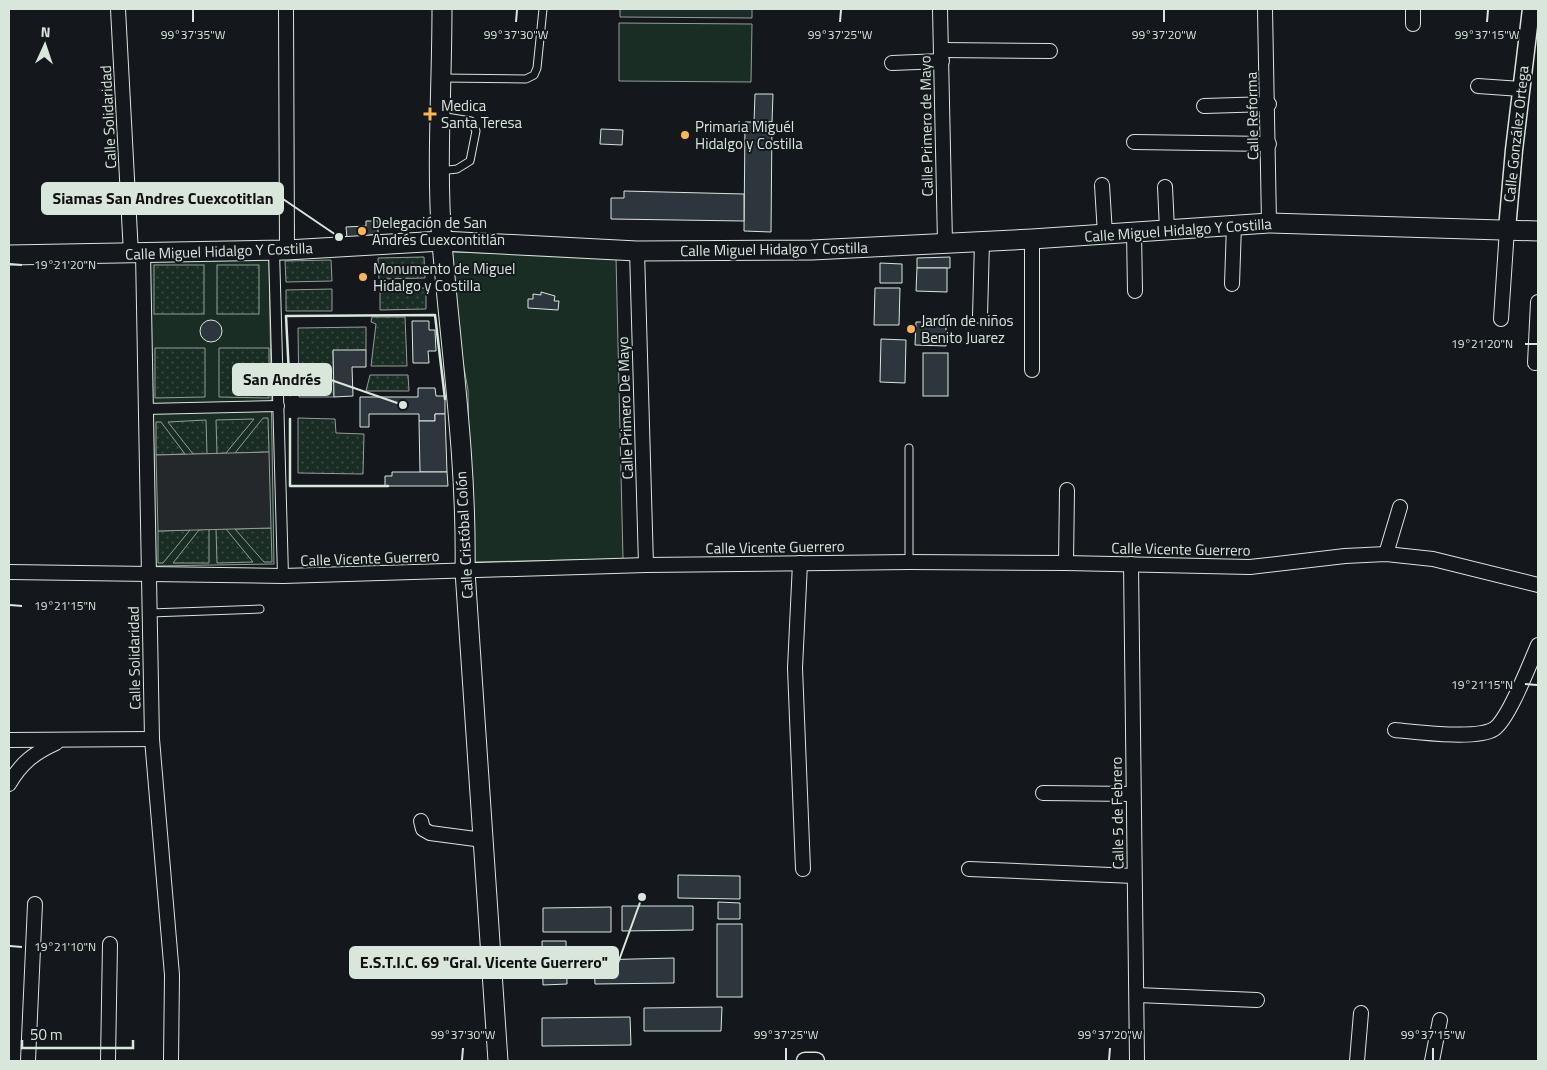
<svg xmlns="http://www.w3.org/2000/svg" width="1547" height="1070" font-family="'Titillium Web',sans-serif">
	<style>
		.green { fill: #1a2d24; stroke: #939e99 }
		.garden { fill: url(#garden-dots); stroke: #939e99 }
		.parking { fill: #24282b; stroke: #939e99 }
		.building { fill: #2c363c; stroke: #d8e6dc }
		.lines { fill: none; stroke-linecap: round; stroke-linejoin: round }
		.service-casing { stroke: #d8e6dc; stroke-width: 9 }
		.pedestrian-casing { stroke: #d8e6dc; stroke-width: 12 }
		.minor-casing { stroke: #d8e6dc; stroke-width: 16 }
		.tertiary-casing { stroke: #d8e6dc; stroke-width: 19 }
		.secondary-casing { stroke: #d8e6dc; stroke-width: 21 }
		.service { stroke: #14181c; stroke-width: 7 }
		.pedestrian { stroke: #14181c; stroke-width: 10 }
		.minor { stroke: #14181c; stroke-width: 14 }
		.tertiary { stroke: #14181c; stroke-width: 16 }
		.secondary { stroke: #14181c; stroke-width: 19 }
		.wall { stroke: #d8e6dc; stroke-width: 2.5 }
		.ticks { fill: none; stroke: #d8e6dc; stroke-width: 2 }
		.poi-dot { fill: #ffb74d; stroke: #14181c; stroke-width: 2 }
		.labels { text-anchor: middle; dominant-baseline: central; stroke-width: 4; stroke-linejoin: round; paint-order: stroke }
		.poi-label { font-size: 15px; fill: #d8e6dc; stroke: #14181c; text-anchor: start }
		.street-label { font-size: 15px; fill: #d8e6dc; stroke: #14181c }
		.ticks-label { font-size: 12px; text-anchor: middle; fill: #d8e6dc; stroke: #14181c; stroke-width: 4; stroke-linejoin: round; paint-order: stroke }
		.leader { fill: none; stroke: #d8e6dc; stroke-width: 2 }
		.callout-dot { fill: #d8e6dc; stroke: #14181c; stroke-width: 2 }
		.callout { fill: #d8e6dc; stroke: #d8e6dc; stroke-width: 2 }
		.callout-label { font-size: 16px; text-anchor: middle; font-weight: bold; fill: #111 }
	</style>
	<defs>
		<pattern id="garden-dots" width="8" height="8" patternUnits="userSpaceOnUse" patternTransform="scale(1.25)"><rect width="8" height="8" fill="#1a2d24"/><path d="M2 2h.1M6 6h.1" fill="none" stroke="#3b4b43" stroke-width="1.8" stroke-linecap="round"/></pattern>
	</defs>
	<rect width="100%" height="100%" fill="#14181c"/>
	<g class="green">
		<path d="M620,9H752V18L620,17Z"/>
		<path d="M619,23L752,24L751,82L619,81Z"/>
		<path d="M452,252L616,257L623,559L471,562L468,390L454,312Z"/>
		<path d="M269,259L274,564L154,566L149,261Z"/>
	</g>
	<g class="garden">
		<path d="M424,257L425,278L379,279L378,258Z"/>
		<path d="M331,260L332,281L286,282L285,261Z"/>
		<rect x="154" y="265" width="50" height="49"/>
		<rect x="217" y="265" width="42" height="49"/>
		<path d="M426,288V309L380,310V289Z"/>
		<path d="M332,289V311H286V290Z"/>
		<path d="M372,317H405L407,366H371L376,324L371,322Z"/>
		<path d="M366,327V350L333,351L334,397H299L298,328Z"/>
		<path d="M155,348H205V397L155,398Z"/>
		<path d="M219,348H269V398L219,397Z"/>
		<path d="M370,375H408L409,391H366Z"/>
		<path d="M263,418H268L269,452L235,453Z"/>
		<path d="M298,418L335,419L336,433L364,434L363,474L298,473Z"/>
		<path d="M254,419L226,453L217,454L216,420Z"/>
		<path d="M206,420L207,454H193L168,422Z"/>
		<path d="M156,422H161L185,454L156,455Z"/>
		<path d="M271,528L272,562H264L235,529Z"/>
		<path d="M209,529V563H173L199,530Z"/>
		<path d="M216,529H226L253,562L217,563Z"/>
		<path d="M190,530L163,563H158V531Z"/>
	</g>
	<path class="parking" d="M269,452L271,528L158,531L156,455Z"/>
	<g class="building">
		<path d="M755,94H773L772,122H754Z"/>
		<path d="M745,122H772L771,232L744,231Z"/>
		<path d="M601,129L623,130L622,145L600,144Z"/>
		<path d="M624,191L744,194V221L611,219V198H624Z"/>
		<path d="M366,221H378V234L347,238L346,227L366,226Z"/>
		<path d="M950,257V268H917V258Z"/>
		<path d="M880,263L902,264V283H880Z"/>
		<path d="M917,268H947V292L916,291Z"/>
		<path d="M875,288H900L899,325H874Z"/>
		<path d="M541,292L555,296L554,301H559L558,310L528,308V299H533V294L541,295Z"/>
		<circle cx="211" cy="331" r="11"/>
		<path d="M412,321H429V330H435L436,351H428L429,363H413Z"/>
		<path d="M916,322H946V346L915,345Z"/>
		<path d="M881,339L906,340L905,383L880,382Z"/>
		<path d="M333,350H366V367H352L353,396L334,397Z"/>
		<rect x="923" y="353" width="25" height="43"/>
		<path d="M418,388H435L436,396H445V414H435V421H419V414H369V427H360V397H418Z"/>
		<path d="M435,414H445L447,472H420L419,421H435Z"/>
		<path d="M392,472H447L448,486H385V476H392Z"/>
		<path d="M678,875L740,876V899L678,898Z"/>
		<path d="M718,902L740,903V919H718Z"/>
		<path d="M622,906H693V930L622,931Z"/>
		<path d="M611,907V932H543V908Z"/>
		<rect x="717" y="924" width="25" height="73"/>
		<path d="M542,941H566L567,984L543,985Z"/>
		<path d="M674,958V983L595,984L594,960Z"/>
		<path d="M722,1007L721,1031H644V1008Z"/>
		<path d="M630,1017L631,1045L542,1046V1018Z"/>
	</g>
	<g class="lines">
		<defs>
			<g id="service">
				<path d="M443,78L526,79L534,75L537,68L543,9"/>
				<path d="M440,171L457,169L470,161L476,131L471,121L440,116"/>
				<path d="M909,448V562"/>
				<path d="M150,613L260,609"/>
			</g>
			<g id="pedestrian">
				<path d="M274,250L283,576"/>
				<path d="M145,409L279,406"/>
			</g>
			<g id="minor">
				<path d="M118,9L131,254"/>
				<path d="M286,9L287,250"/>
				<path d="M940,9L945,243"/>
				<path d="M1265,9L1269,223"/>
				<path d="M1413,24V9"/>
				<path d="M941,50L1050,51"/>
				<path d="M892,63L942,61"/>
				<path d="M1478,86L1521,89"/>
				<path d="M1204,106L1269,104"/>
				<path d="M1134,142L1269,144"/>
				<path d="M1102,185L1105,234"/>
				<path d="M1165,187L1167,229"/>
				<path d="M1134,231L1135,291"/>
				<path d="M637,251L646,565"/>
				<path d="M143,253L152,739L172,975L171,1061"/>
				<path d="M1232,284L1234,225"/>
				<path d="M980,316L982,242"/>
				<path d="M1501,319L1507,229"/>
				<path d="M1535,363L1538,302"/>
				<path d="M1032,370V239"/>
				<path d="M1386,554L1400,507"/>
				<path d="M800,563L795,668L803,869"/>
				<path d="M1066,563L1067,490"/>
				<path d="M1131,564L1137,1061"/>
				<path d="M9,572L283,576L646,565L909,562L1066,563L1250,567L1345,556L1386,554L1433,559L1538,585"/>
				<path d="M1395,730C1416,732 1477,740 1494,729C1509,719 1530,663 1538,645"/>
				<path d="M9,740L152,739"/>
				<path d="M9,784C21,763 34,753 56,743"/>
				<path d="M1043,793L1133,794"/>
				<path d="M421,821L423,829L430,833L483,840"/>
				<path d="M969,869L1134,876"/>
				<path d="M1137,995L1257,1000"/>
				<path d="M28,1061L35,904"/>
				<path d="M108,1061L110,944"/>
				<path d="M1357,1061L1361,1013"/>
				<path d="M1432,1061L1440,1020"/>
			</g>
			<g id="tertiary">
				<path d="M1507,229L1514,150L1531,9"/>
				<path d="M805,1061H816"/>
			</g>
			<g id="secondary">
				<path d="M442,9C442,87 436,165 442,243C451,352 467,461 465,571L498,1061"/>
				<path d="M9,255L287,250L442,241L637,251L812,250L1032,239L1269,223L1538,231"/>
			</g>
		</defs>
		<use href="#service" class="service-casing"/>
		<use href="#pedestrian" class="pedestrian-casing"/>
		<use href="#minor" class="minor-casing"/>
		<use href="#tertiary" class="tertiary-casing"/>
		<use href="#secondary" class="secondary-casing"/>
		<use href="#service" class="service"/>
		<use href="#pedestrian" class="pedestrian"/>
		<use href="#minor" class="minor"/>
		<use href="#tertiary" class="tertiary"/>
		<use href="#secondary" class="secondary"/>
		<g class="wall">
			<path d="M290,395L286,316L435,315L445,399"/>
			<path d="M290,419V486H388"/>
		</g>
	</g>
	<path class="ticks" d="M193,22V10M516,22L517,10M840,22L841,10M1164,22V10M1487,22L1488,10M10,264L22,265M1525,344H1537M10,605L22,606M1525,684L1537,685M10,946L22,947M462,1060L463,1048M786,1060V1048M1109,1060L1110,1048M1433,1060V1048"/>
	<g class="poi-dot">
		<path d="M427.5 106.5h5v5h5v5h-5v5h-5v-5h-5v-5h5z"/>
		<circle cx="685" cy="135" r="5"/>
		<circle cx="362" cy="231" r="5"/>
		<circle cx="363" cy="277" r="5"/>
		<circle cx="911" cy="329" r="5"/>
	</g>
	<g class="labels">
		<g class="poi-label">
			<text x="441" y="105">Medica<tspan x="441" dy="17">Santa Teresa</tspan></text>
			<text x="695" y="126">Primaria Miguél<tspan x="695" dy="17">Hidalgo y Costilla</tspan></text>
			<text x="372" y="222">Delegación de San<tspan x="372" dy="17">Andrés Cuexcontitlán</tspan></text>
			<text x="373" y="268">Monumento de Miguel<tspan x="373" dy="17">Hidalgo y Costilla</tspan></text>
			<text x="921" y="320">Jardín de niños<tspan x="921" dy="17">Benito Juarez</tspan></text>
		</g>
		<g class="street-label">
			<text transform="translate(1252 116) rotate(-91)">Calle Reforma</text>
			<text transform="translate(108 117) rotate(-93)">Calle Solidaridad</text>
			<text transform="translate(926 126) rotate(-91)">Calle Primero de Mayo</text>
			<text transform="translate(1516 134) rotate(-84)">Calle González Ortega</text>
			<text transform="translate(1178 230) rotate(-4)">Calle Miguel Hidalgo Y Costilla</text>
			<text transform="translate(774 249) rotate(-1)">Calle Miguel Hidalgo Y Costilla</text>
			<text transform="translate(219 251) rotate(-2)">Calle Miguel Hidalgo Y Costilla</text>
			<text transform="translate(625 408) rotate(-92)">Calle Primero De Mayo</text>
			<text transform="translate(464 535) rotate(-93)">Calle Cristóbal Colón</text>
			<text transform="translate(775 547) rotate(-1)">Calle Vicente Guerrero</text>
			<text transform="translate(1181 549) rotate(1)">Calle Vicente Guerrero</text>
			<text transform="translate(370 558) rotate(-2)">Calle Vicente Guerrero</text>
			<text transform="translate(134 658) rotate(-91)">Calle Solidaridad</text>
			<text transform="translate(1117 813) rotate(-91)">Calle 5 de Febrero</text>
		</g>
	</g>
	<g class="ticks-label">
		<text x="193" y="39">99°37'35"W</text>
		<text x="516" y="39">99°37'30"W</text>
		<text x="840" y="39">99°37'25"W</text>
		<text x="1164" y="39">99°37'20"W</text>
		<text x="1487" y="39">99°37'15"W</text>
		<text x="65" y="269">19°21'20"N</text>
		<text x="1482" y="348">19°21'20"N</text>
		<text x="65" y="610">19°21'15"N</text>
		<text x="1482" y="689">19°21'15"N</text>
		<text x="65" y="951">19°21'10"N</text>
		<text x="463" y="1039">99°37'30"W</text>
		<text x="786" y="1039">99°37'25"W</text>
		<text x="1110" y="1039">99°37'20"W</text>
		<text x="1433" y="1039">99°37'15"W</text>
	</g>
	<path class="leader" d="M339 237L283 199M403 405L331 380M642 897L618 963"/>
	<g class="callout-dot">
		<circle cx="339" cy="237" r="5"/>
		<circle cx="403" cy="405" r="5"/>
		<circle cx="642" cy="897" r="5"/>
	</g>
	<g class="callout">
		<rect x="42" y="183" width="241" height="31" rx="5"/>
		<rect x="233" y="364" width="98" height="31" rx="5"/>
		<rect x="350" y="947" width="268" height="31" rx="5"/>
	</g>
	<g class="callout-label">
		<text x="163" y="204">Siamas San Andres Cuexcotitlan</text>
		<text x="282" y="385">San Andrés</text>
		<text x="484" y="968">E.S.T.I.C. 69 "Gral. Vicente Guerrero"</text>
	</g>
	<rect width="1547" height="1070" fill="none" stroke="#d8e6dc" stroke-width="20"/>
	<g transform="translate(45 45) rotate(3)" stroke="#14181c" stroke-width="4" paint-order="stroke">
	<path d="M0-4L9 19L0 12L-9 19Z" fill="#d8e6dc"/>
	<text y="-8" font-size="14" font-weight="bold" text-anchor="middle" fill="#d8e6dc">N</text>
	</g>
	<path d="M22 1040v8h111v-8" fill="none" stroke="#d8e6dc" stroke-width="2.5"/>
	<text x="30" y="1040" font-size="15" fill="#d8e6dc" stroke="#14181c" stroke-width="4" paint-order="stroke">50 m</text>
</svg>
